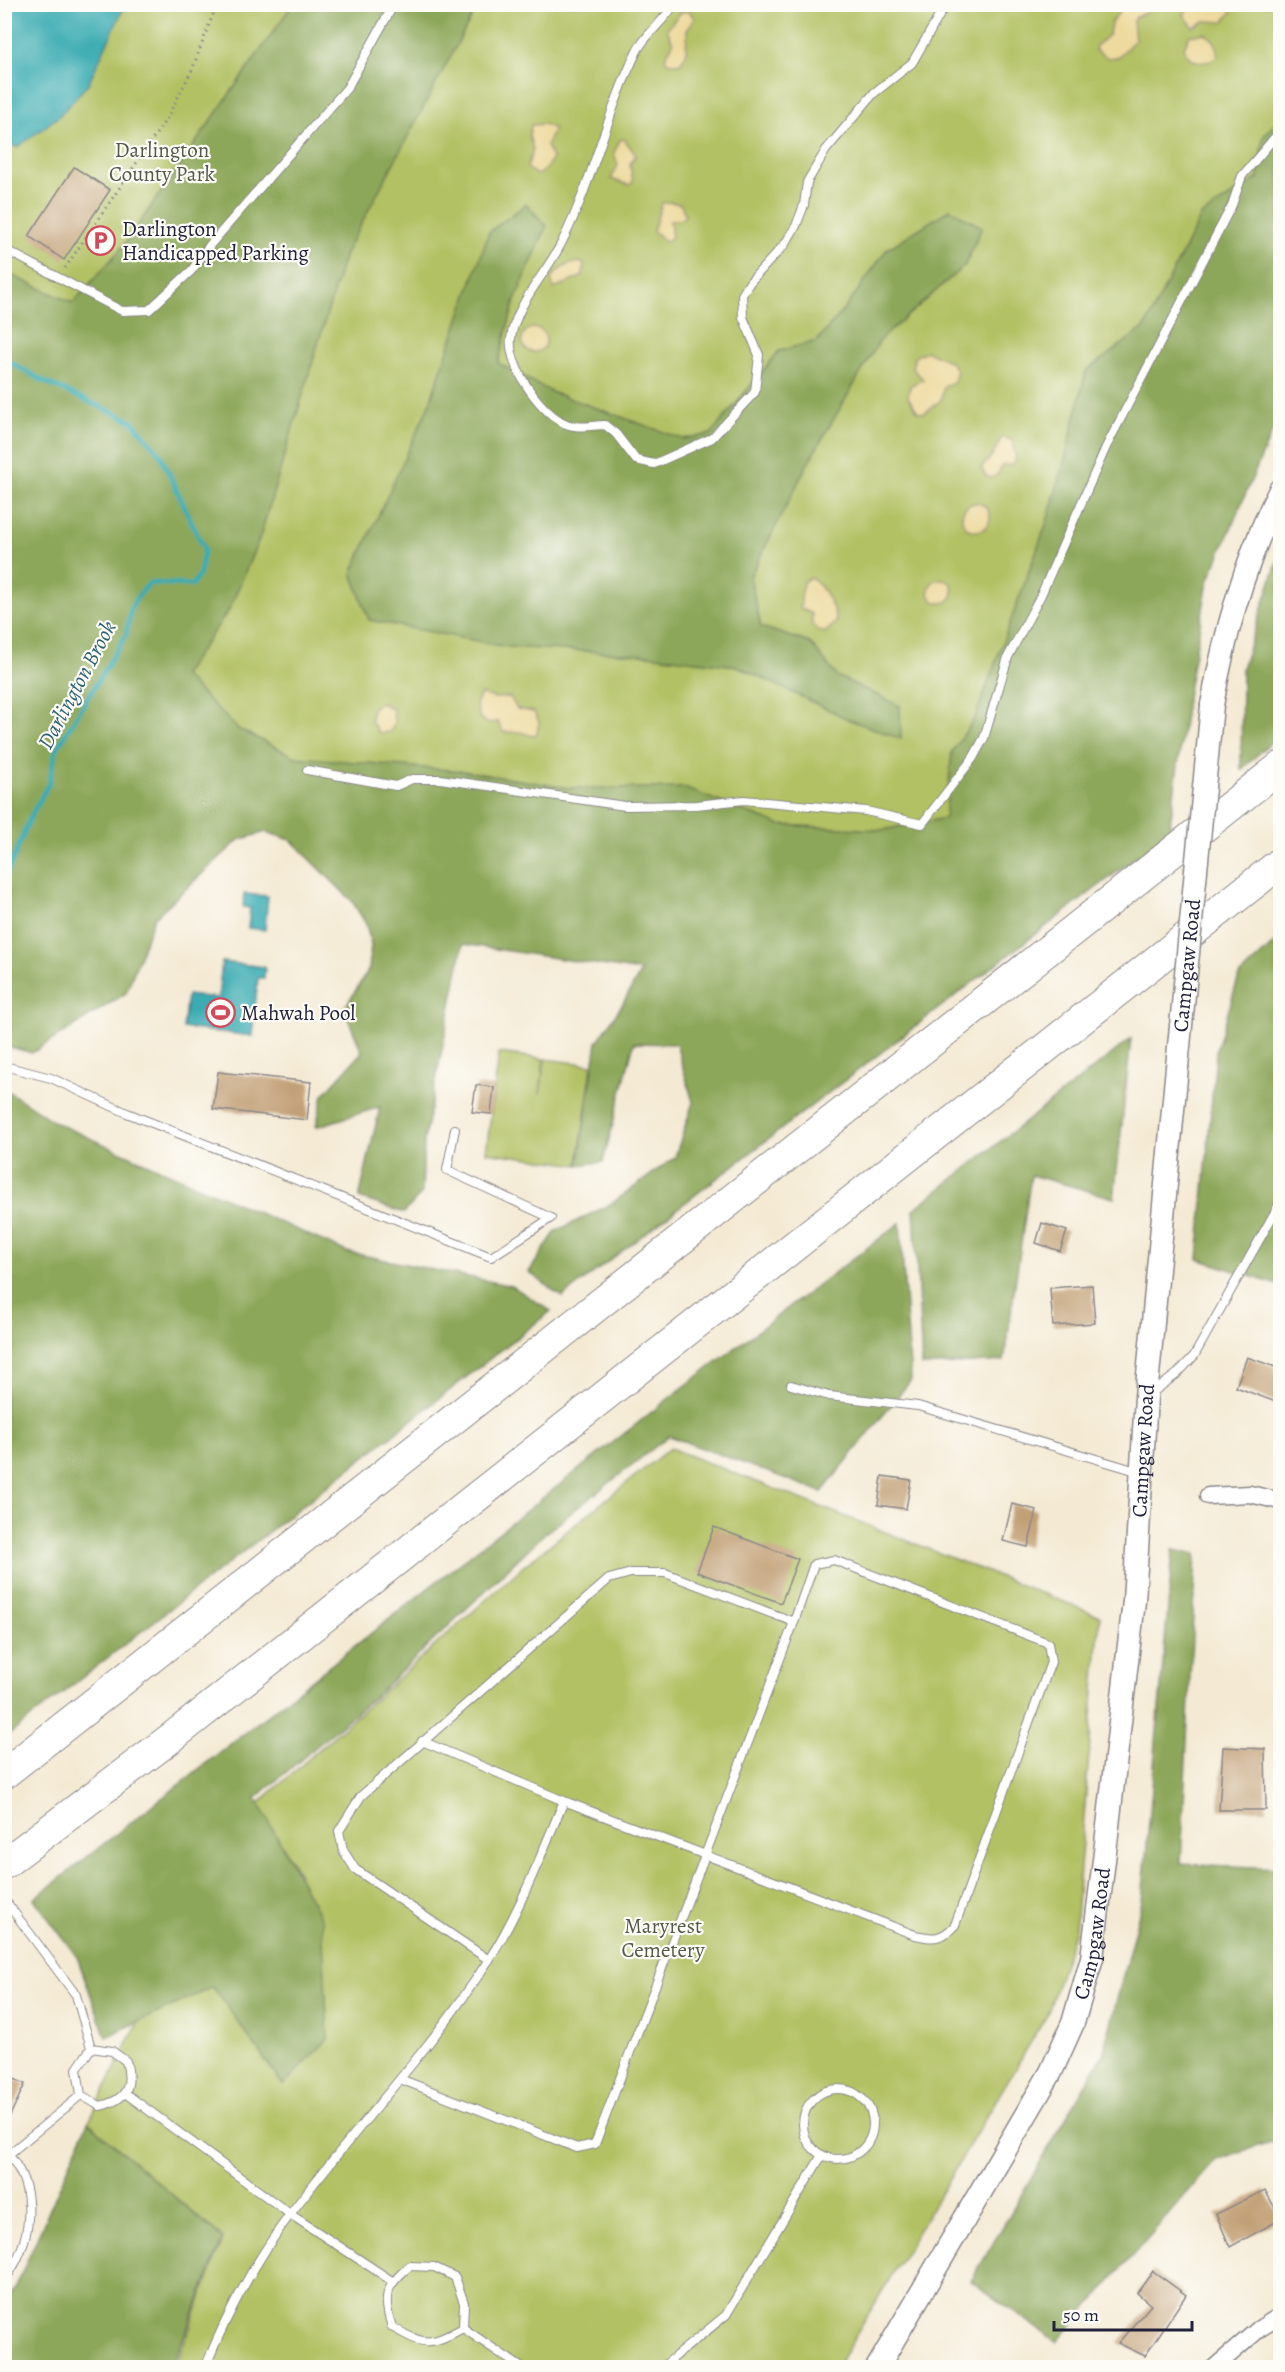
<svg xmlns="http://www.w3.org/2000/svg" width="1285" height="2372" font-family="Alegreya,serif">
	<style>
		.green { fill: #b2c164; stroke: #6a7250; stroke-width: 1.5 }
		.forest { fill: #8da75a; stroke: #58644a; stroke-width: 1.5 }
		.sand { fill: #eeda9e; stroke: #887e6c; stroke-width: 1.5 }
		.water { fill: #3aacb2; stroke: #2e6776; stroke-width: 1.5 }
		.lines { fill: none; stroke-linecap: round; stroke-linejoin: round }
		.stream { stroke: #3aacb2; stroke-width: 5 }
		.building { fill: #c2a077 }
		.service-casing { stroke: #8b8688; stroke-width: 10 }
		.minor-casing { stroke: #8b8688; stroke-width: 19 }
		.secondary-casing { stroke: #8b8688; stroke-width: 25 }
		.motorway-casing { stroke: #8b8688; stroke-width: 32 }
		.path { stroke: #8b8688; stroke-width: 3; stroke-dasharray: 1.5 4.5; stroke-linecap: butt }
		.service { stroke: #fff; stroke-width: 8 }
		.minor { stroke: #fff; stroke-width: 16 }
		.secondary { stroke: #fff; stroke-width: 22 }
		.motorway { stroke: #fff; stroke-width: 30 }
		.secondary-bridge-casing { stroke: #8b8688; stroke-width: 25; stroke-linecap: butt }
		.secondary-bridge { stroke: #fff; stroke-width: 22 }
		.labels { text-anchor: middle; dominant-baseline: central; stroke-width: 4.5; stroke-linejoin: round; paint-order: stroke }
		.park-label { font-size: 21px; fill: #545a49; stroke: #fdfcf7 }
		.poi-label { font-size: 21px; fill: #22223b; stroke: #fdfcf7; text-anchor: start }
		.street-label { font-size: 21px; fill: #22223b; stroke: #fdfcf7 }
		.water-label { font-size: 22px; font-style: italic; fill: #2d6071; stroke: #fdfcf7 }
	</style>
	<rect width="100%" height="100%" fill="#fdfcf7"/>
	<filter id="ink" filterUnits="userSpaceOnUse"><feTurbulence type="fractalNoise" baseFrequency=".0167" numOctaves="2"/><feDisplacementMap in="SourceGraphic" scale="12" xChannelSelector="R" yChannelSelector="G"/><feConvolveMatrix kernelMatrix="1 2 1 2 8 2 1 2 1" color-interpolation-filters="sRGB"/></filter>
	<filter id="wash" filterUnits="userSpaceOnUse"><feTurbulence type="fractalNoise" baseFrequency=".008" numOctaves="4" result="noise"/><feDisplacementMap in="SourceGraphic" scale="24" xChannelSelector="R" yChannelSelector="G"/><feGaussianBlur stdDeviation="1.35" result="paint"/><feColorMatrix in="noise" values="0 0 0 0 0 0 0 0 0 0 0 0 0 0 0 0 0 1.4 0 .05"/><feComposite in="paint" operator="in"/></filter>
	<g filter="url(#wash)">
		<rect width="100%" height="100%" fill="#f4ead4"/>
		<g class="green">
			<path d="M5,5H1280V185L960,818L916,852L389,805L5,624Z"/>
			<path d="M499,1053L544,1059L540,1094L545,1059L592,1065L578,1165L486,1152Z"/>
			<path d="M670,1448L1100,1616L1075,1930L1047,2015L837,2367H175L223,2239L88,2123L163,1972L299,1874L258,1804L526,1564Z"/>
		</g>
		<g class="forest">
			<path d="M292,5H478L345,254L260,537L229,610L183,675L238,729L296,757L462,771L569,788H684L780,825L882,830L945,818L952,752L975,718L1047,522L1065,460L1086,371L1145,327L1201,216L1258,178L1263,137L1280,117V413L1208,582L1188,691L1169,832L562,1297L529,1272L556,1231L611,1204L675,1157L693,1102L676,1044L634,1043L603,1162L578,1165L597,1042L622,1005L641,971L463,944L424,1140L422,1193L404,1213L359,1198L380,1107L316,1127L323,1095L362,1052L344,1009L369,969L371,944L366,924L352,901L291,840L266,832L239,840L154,918L126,993L32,1053L5,1046L4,272L73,303L124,245Z"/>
			<path d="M526,204L547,226L515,300L498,363L551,392L683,439L711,434L779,351L817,341L849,303L887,249L950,209L982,227L965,265L880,340L808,463L750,577L761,627L810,643L837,676L900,706L901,739L850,720L737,666L639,654L507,647L369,620L352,573L429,405L489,232Z"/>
			<path d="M1280,554V734L1241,770L1242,668Z"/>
			<path d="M1280,938V1286L1198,1259L1216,1052L1239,976Z"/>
			<path d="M1131,1039L1114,1198L1031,1175L1004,1361L922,1366L914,1209Z"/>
			<path d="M5,1089L56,1123L347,1252L512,1286L551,1311L5,1738Z"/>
			<path d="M900,1223L911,1380L822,1492L669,1436L544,1534L381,1691L256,1798L322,1920L328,2039L283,2085L213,1987L106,2037L77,1957L34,1899L677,1392Z"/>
			<path d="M1173,1550L1196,1554L1181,1864L1280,1868L1279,2139L1216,2160L1057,2342L971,2281L1103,2055L1142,1901Z"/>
			<path d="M88,2122L223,2239L172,2367H5V2302L14,2291Z"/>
		</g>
		<g class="sand">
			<path d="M1125,4L1149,5L1146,13L1137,16L1133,21L1135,40L1118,57L1108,58L1095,50L1096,46L1109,34L1111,23Z"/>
			<path d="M1189,5V4L1232,5L1231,13L1223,22L1205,21L1193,27L1184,15Z"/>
			<path d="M689,11L694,18L687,30L686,54L680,64L667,62L665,58L673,43L667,29L681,12Z"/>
			<path d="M1205,33L1215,42L1218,55C1207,66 1189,64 1184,48L1189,36Z"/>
			<path d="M544,124L554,129L546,146L552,158L546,169L537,175L527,168L533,149L529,136L531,125Z"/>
			<path d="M624,139L636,155L630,164L633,182L629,185L611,179L618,165L614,153L620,140Z"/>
			<path d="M670,202L681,204L685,215L682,219L670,221L672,237L666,242L653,231L662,203Z"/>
			<path d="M578,262L584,264L583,276L554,289L551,279C557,270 567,264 578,262Z"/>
			<circle cx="534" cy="340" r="12"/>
			<path d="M927,351L951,362L957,371L954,382L944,386L941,400L924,413L918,412L908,397L910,386L923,379L912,368L915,356Z"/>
			<path d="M1002,437L1012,440L1016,459L1012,465H1003L998,474L992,478L986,476L981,468L992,456Z"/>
			<circle cx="976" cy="517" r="14"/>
			<path d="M811,578C822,583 836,610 836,622L826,632H821L812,625V614L800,608L803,582Z"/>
			<circle cx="941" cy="591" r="12"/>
			<path d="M481,694L494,698L510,697L517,709L534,712L539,722L537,733L533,736L520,732H503L498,722L487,723L480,718L476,704Z"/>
			<path d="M381,703L393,709L394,724L390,732L379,733L371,721L372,708Z"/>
		</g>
		<g class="water">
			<path d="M5,4L125,5L88,84L59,116L18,147L5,145Z"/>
			<path d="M244,894L268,896L265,930L248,928L250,908L243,907Z"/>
			<path d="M222,962L265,967L264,978H258L252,1036L183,1028L187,995L218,998Z"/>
		</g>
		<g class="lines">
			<path class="stream" d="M4,359L45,382L132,421L160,454L204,549L200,574L192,585L150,583L138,596L131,608L126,635L56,750L49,783L30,818L4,881"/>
		</g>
		<g id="blocks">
			<g class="building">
				<path d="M74,167L110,190L64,260L29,236Z"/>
				<path d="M218,1072L311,1082L307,1120L213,1109Z"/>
				<path d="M476,1085L494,1087L491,1114L472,1112Z"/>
				<path d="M1042,1223L1067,1231L1060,1251L1036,1243Z"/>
				<path d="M1092,1285L1095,1323L1053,1326L1050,1288Z"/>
				<path d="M1247,1357L1281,1369V1404L1236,1387Z"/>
				<path d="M882,1476L911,1480L906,1509L878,1505Z"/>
				<path d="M1012,1504L1037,1510L1028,1547L1003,1541Z"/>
				<path d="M714,1527L798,1559L781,1603L697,1572Z"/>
				<path d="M1223,1747L1265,1749L1266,1810H1219Z"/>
				<path d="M4,2074L25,2084L4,2128Z"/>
				<path d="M1265,2190L1281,2219L1230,2247L1216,2214Z"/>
				<path d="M1153,2271L1186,2295L1145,2356L1118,2343L1151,2305L1137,2293Z"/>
			</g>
		</g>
	</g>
	<g filter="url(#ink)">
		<use href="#blocks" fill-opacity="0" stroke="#8b8688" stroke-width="1.5"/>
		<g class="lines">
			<defs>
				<g id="service">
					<path d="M674,4C664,22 647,32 637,51C607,112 593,180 562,242C547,273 516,303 511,338C507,366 543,417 569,425C581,429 593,425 605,425L616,434L636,460L654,464L712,438L755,392L759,355L743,317L742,295L750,282L785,244L796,226L804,205L807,182L826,150L874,93L912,63L946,4"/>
					<path d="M4,249L122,311L149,310L192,270L209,246L347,88L394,4"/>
					<path d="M307,770L396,786L412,779H440L625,806L696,805L744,800L866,811L922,824L973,758L984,738L1008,657L1041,595L1106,447L1232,205L1242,176L1280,131"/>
					<path d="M4,1066L51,1078L127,1113L491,1257L551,1218L447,1170L455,1129"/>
					<path d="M791,1385L829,1396L918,1406L1140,1472"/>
					<path d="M1149,1395L1177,1374L1194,1356L1280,1203"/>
					<path d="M422,1741L564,1801L915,1935C933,1939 942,1940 955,1925L1051,1662L1048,1643L834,1560L814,1564L794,1622"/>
					<path d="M4,1899L76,1995L91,2048L77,2069L81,2095L100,2106C127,2100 133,2086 126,2061L112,2051L91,2048"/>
					<path d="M400,2079L577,2148L595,2144L794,1622L665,1573H631L609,1579L361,1796L339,1831L343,1850L355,1869L489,1960"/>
					<circle cx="838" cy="2124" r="35"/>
					<path d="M125,2093L290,2214L392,2281"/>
					<path d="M4,2150C40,2185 33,2244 4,2280"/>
					<path d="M9,2154L81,2095"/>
					<path d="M410,2266L434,2267L455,2277L464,2303L463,2328C429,2346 425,2346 392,2327C382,2297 385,2286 410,2266Z"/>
					<path d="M463,2328L522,2368"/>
					<path d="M205,2368C227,2313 256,2260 291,2213C355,2128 430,2051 488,1961C520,1912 541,1854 564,1801"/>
					<path d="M661,2368L726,2315L822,2155"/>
				</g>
				<g id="minor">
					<path d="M1208,1496L1250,1494L1280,1501"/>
					<path d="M1214,2368L1259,2329L1280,2316"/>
				</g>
				<g id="secondary">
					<path d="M1212,705C1225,631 1246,558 1280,490"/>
					<path id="s1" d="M877,2368L1051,2072L1073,2023L1092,1958L1105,1852L1134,1601L1146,1397L1177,1067"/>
				</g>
				<g id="motorway">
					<path d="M4,1774L1280,767"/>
					<path d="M4,1864L171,1738L1280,863"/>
				</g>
			</defs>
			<use href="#service" class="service-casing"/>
			<use href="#minor" class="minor-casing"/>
			<use href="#secondary" class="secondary-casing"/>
			<use href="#motorway" class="motorway-casing"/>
			<path class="path" d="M65,268L167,118L192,70L217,4"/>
			<use href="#service" class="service"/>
			<use href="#minor" class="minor"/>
			<use href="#secondary" class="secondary"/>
			<use href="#motorway" class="motorway"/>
			<defs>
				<g id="secondary-bridge">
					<path id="s2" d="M1177,1067L1212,705"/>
				</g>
			</defs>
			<use href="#secondary-bridge" class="secondary-bridge-casing"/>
			<use href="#secondary-bridge" class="secondary-bridge"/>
		</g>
	</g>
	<defs>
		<symbol id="parking-ring" viewBox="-11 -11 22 22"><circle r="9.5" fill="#fdfcf7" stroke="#d1495b" stroke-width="1.5"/><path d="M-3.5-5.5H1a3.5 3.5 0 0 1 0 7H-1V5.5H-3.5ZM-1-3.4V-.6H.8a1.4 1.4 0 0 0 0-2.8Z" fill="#d1495b"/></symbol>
		<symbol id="stadium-ring" viewBox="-11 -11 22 22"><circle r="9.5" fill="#fdfcf7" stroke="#d1495b" stroke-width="1.5"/><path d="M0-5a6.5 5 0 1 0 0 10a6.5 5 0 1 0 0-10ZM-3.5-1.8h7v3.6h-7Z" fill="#d1495b"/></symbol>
	</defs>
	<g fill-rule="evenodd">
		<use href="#parking-ring" x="84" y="224" width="33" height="33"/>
		<use href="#stadium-ring" x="204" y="996" width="33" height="33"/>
	</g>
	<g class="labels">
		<g class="park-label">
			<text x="162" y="150">Darlington<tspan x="162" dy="24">County Park</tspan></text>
			<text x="663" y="1926">Maryrest<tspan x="663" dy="24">Cemetery</tspan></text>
		</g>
		<g class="poi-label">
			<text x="122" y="229">Darlington<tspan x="122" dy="24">Handicapped Parking</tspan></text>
			<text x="241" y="1013">Mahwah Pool</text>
		</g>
		<g class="street-label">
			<text stroke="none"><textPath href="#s2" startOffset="102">Campgaw Road</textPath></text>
			<text stroke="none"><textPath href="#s1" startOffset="975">Campgaw Road</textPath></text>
			<text stroke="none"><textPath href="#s1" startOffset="489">Campgaw Road</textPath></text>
		</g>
		<g class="water-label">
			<text transform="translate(77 685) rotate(-62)">Darlington Brook</text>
		</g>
	</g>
	<rect width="1285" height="2372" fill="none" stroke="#fdfcf7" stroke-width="24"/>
	<path d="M1054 2321v9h138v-9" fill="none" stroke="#22223b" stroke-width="3"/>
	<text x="1063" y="2321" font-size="18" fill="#22223b" stroke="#fdfcf7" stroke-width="4.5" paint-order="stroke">50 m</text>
</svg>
